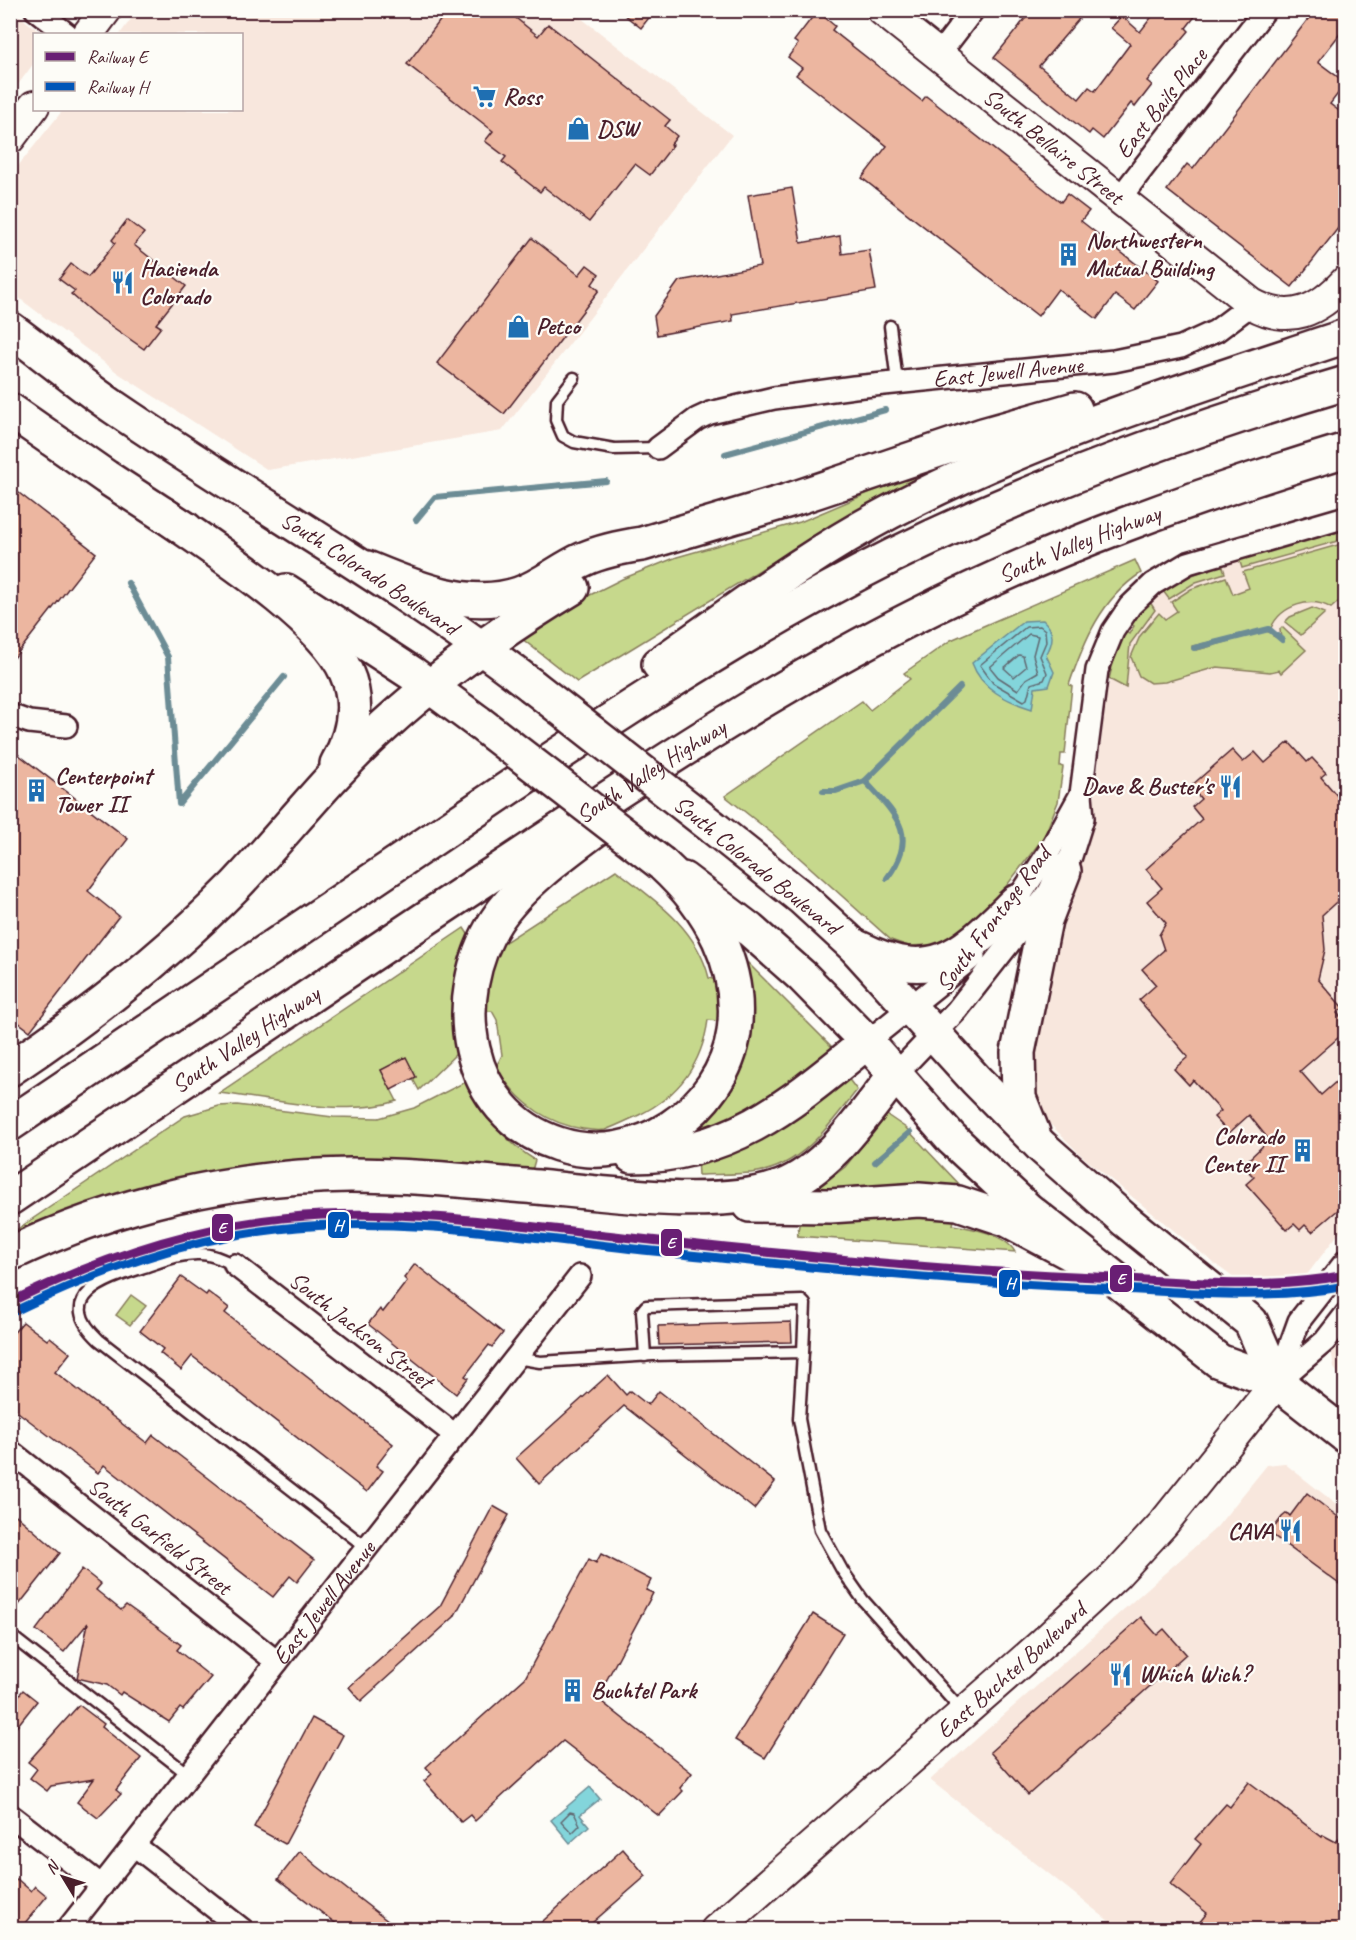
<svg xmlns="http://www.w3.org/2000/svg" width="1356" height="1940" font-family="Caveat,sans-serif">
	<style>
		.built { fill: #f8e7dd }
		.green { fill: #c6d88c; stroke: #887c5c; stroke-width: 1.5 }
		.water { fill: #83d5db; stroke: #6c8c95; stroke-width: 1.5 }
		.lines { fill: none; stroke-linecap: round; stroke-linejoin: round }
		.shore { stroke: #616871; stroke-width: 1.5 }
		.stream { stroke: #6c8c95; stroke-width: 6 }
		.building { fill: #ecb6a0; stroke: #4a1f2b; stroke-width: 1.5 }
		.lane-casing { stroke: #4a1f2b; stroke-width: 15 }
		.street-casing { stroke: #4a1f2b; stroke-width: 26 }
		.secondary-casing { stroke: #4a1f2b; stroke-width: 34 }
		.primary-casing { stroke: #4a1f2b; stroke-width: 38 }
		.highway-casing { stroke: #4a1f2b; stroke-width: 38 }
		.lane { stroke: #fdfcf7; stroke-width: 10 }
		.street { stroke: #fdfcf7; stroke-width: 21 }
		.secondary { stroke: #fdfcf7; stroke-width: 30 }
		.primary { stroke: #fdfcf7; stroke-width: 33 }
		.highway { stroke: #fdfcf7; stroke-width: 33 }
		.primary-bridge-casing { stroke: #4a1f2b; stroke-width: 38; stroke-linecap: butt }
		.primary-bridge { stroke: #fdfcf7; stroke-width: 33 }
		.rail-1-casing { stroke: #fdfcf7; stroke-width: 14 }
		.rail-2-casing { stroke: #fdfcf7; stroke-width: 14 }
		.rail-1 { stroke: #691f74; stroke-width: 9 }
		.rail-2 { stroke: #0055b8; stroke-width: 9 }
		.labels { text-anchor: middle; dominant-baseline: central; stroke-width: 4.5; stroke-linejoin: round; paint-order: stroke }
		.poi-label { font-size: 24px; font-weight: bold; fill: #4a1f2b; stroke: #fdfcf7; text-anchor: start }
		.street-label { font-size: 24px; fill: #4a1f2b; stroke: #fdfcf7 }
		.line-badge { stroke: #fdfcf7; stroke-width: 2 }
		.badge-label { font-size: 16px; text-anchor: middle; font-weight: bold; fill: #fff }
	</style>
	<rect width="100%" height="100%" fill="#fdfcf7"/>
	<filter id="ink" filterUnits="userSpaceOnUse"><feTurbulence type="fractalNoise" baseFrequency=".0167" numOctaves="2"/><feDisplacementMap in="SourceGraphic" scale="12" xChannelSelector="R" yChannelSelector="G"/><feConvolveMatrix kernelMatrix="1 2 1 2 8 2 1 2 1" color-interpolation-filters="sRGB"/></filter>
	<g filter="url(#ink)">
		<g class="built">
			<path d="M12,10L42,34H34V63L11,94Z"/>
			<path d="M137,11H572L732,135L502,431L268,470L118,373L11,292L10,176L63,110H242V34H120Z"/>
			<path d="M1345,529V1225L1296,1289L1285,1297L1272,1300L1258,1296L1215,1264L1082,1156L1043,1117L1027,1082L1054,919L1091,827L1107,690L1123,638L1150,602L1174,584L1196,572Z"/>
			<path d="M1345,1328V1383L1334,1368L1332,1355L1334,1344Z"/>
			<path d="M1284,1463L1345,1511V1929H1119L930,1780L1216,1528L1267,1465Z"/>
		</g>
		<g class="green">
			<path d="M975,455L820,533L577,682L521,638L582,599L622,579L677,557L800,522L951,458Z"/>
			<path d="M1345,530V539L1242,568L1239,559Z"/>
			<path d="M1345,543V596L1331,608C1311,596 1281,605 1271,628L1192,646V649L1197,650L1266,631L1274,634L1273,636L1281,640L1280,629L1282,627L1306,650L1281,673L1279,670L1270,672L1217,667L1165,682L1150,683L1139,676L1131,657L1140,636L1159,613L1165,619L1177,611L1171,602L1191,589L1226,577L1233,594L1249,588L1243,572Z"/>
			<path d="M1135,560L1141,573C1101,599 1084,641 1069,685L1072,686L1065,754H1061L1060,766L1063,767L1058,802L1044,837L977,924L935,954L932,945L908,946L891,940L773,834L725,796L862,701L870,710L910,679L904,673L951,640Z"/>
			<path d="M1222,564L1225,573L1196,582L1169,599L1163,591L1184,578Z"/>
			<path d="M1150,602L1155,610L1130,644L1126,688L1109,679C1113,663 1117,646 1126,632L1129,634L1134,626L1131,624Z"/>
			<path d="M1312,608L1325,613L1301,635L1285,622L1290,617Z"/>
			<path d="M616,870C655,900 697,928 709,978L719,981L718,1021L708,1020C702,1064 680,1095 639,1115C628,1120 616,1126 605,1130C599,1131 589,1130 583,1129C544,1123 516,1100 496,1067L502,1055L497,1020L492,1011L483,1012L489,971L504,940L507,941Z"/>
			<path d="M464,928L470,937C452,974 447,1013 457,1053L419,1090L413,1079L416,1077L406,1058L381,1070L397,1101C349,1117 270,1099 219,1093Z"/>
			<path d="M748,963L832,1047L830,1055L739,1121L689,1133Z"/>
			<path d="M844,1073L857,1090C831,1123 803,1165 758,1172C739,1175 717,1174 698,1175L697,1159Z"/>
			<path d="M467,1081C482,1113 504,1141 535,1160L531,1174L388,1160L11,1240L10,1234L185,1116L219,1106L237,1105L333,1117L379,1118L414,1108Z"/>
			<path d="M887,1115L906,1128L959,1184L956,1191L809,1195L845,1167Z"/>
			<path d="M955,1215L953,1225C972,1228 1005,1234 1015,1252L797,1236L800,1220Z"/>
			<path d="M131,1295L146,1306L130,1325L116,1315Z"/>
		</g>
		<g class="water">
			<path d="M1043,620C1055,631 1054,641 1046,655L1054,672L1049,686L1035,688L1032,709C1007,701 981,689 972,663L1024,621Z"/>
			<path d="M590,1787L600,1799L580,1815L589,1826L570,1843L551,1820Z"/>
		</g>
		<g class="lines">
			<g class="shore">
				<path d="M1040,626L1045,630L1046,642L1040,656L1047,673L1044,680L1031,684L1027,699L1024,701L993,683L980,665L1026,627Z"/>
				<path d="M1029,634L1038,636L1033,655L1038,672L1026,679L1018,690L998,677L990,667Z"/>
				<path d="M1019,655L1023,656L1026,667L1014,677L1004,668Z"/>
				<path d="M570,1812L574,1813L580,1825L572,1833L561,1821Z"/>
			</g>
			<g class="stream">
				<path d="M725,454L885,410"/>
				<path d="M416,520L435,497L606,481"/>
				<path d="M128,583L168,657L179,804L284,677"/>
				<path d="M1194,648L1269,629L1282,640"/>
				<path d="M865,781C896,815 920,835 887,878"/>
				<path d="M823,791H836L865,781L960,687"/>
				<path d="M875,1162L910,1132"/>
			</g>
		</g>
		<g class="building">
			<path d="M448,10H506L538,36L548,24L670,120L665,126L677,136L671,144L673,145L650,175L635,164L589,222L544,187L540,192L502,162L506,157L485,141L493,131L407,64Z"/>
			<path d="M618,10H655L641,28Z"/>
			<path d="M1032,10H1069L1079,19L1039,66L1079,99L1089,87L1095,91L1130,44L1111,28L1122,16L1140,32L1157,10H1200L1186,28L1189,31L1147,81L1152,85L1135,107L1131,103L1103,139L1092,130L1089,134L994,58Z"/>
			<path d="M1315,10H1346V26L1318,62L1346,83L1330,104L1346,116V218L1292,287L1167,190L1187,164L1193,169Z"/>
			<path d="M817,11L835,26L832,30L922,101L926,96L1061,202L1067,194L1089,211L1081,221L1158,281L1135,310L1115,295L1097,319L1058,289L1038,316L862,178L887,146L796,75L802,68L788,57L798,44L794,41Z"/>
			<path d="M792,188L801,243L840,236L842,254L869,250L876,290L732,314L733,321L657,335L654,316L679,281L760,266L748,195Z"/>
			<path d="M127,220L144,233L134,245L186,286L156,324L161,327L144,349L94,314L71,294L75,291L59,279L71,264L88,277L115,243L112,240Z"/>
			<path d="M532,238L579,275L587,265L599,274L592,284L599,290L504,414L437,363Z"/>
			<path d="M10,486L96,553L10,663Z"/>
			<path d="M1289,742L1307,762L1312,758L1326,773L1321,777L1346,806V893L1322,915L1325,950L1318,979L1343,1008L1337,1013L1346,1022V1031L1300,1071L1321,1095L1346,1073V1203L1312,1232L1305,1225L1300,1230L1294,1224L1287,1230L1246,1184L1254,1177L1249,1172L1255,1167L1248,1160L1269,1140L1249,1115L1229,1133L1214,1117L1221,1111L1193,1080L1189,1085L1174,1069L1188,1057L1139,1000L1156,985L1142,969L1164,950L1159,935L1166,923L1147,901L1162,888L1146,869L1202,819L1192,807L1201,799L1191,786L1232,750L1243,762L1255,752L1265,763Z"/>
			<path d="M10,748L128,839L88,891L119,916L30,1031L10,1016Z"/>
			<path d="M406,1057L416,1077L391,1090L381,1070Z"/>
			<path d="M415,1264L503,1333L492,1347L489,1345L465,1376L468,1378L456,1394L368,1324L380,1309L383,1312L407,1281L404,1278Z"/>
			<path d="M181,1277L206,1295L208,1292L229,1308L225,1313L393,1444L376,1466L383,1471L367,1492L192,1356L181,1370L160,1353L163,1349L140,1331Z"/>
			<path d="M23,1322L47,1340L50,1337L70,1353L55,1372L147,1443L153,1435L314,1560L297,1582L290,1576L273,1597L104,1465L98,1473L10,1406V1337Z"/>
			<path d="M791,1322L792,1342L659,1345L658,1326Z"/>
			<path d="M608,1375L626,1395L630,1391L648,1405L659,1391L775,1482L754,1509L624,1406L539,1484L516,1458Z"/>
			<path d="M1307,1493L1346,1523V1589L1270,1533L1282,1517L1287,1513L1290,1516Z"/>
			<path d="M493,1506L509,1515L454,1617L361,1701L349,1687L440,1606Z"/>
			<path d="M10,1510L60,1553L10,1616Z"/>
			<path d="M601,1554L651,1580L646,1590L653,1593L597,1698L692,1773L680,1788L683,1791L659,1816L563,1741L475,1821L470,1815L461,1822L424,1781L432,1774L426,1767L525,1678L589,1559L596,1563Z"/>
			<path d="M82,1569L101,1584L96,1590L121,1610L126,1605L157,1627L181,1645L177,1650L211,1677L183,1710L180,1708L169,1722L122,1692L120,1695L107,1685L77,1678L88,1623L64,1652L36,1630Z"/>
			<path d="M813,1614L843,1633L765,1758L735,1740Z"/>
			<path d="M1141,1617L1157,1635L1164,1629L1186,1654L1028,1795L990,1752Z"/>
			<path d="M23,1690L37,1701L10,1735V1706Z"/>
			<path d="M79,1705L104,1724L102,1727L141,1758L116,1790L121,1794L98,1818L77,1802L94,1779L51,1786L47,1791L30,1778L37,1769L28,1762Z"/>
			<path d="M312,1718L343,1735L285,1844L254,1827Z"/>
			<path d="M1249,1782L1322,1837L1323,1835L1336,1842L1346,1830V1929H1194L1207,1913L1170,1884L1201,1844L1195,1839L1226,1804L1230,1807Z"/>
			<path d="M623,1849L646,1876L585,1929H534Z"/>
			<path d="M300,1851L317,1866L398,1929H343L278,1879Z"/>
			<path d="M17,1879L31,1891L35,1886L47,1896L20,1929H10V1887Z"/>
		</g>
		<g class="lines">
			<defs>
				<g id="lane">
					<path d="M890,326L897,382"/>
					<path d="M574,378L557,400L556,420L563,436L574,442L614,449L658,448"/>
					<path d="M235,1265C224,1260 212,1254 200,1254C180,1253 160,1262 141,1268C104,1280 53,1297 99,1340L367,1548"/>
					<path d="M645,1356L642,1311L646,1306L802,1301L805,1304L803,1352"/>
					<path d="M516,1358L540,1362L653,1355L803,1352L799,1419L820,1530L842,1570L863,1600L961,1710"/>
					<path d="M10,1635L189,1775"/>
				</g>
				<g id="street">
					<path d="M36,10L67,34"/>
					<path d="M937,57L973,10"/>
					<path d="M1119,199L1265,10"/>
					<path id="s1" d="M658,448L697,419L710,413L774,398L854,387L1114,361L1181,347L1216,331L1252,304"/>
					<path d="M10,715L29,722L66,726"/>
					<path d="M1010,911L1050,850L1081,794"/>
					<path d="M867,1042L974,956"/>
					<path d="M895,1075L957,1010L1047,895L1071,856L1083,818L1081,794L1097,670L1113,631L1130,606L1153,584L1188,563L1346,517"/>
					<path d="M235,1265L455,1435"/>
					<path d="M1277,1382L1299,1321L1346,1261"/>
					<path d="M1277,1382L1325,1341L1346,1314"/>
					<path d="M10,1451L277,1662"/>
					<path d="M10,1815L102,1886"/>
					<path d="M134,1845L243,1930"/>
					<path id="s2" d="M67,1930L580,1276"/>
				</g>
				<g id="secondary">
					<path id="s3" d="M882,10L1252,304C1290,325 1318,311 1346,281"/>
					<path d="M88,34L106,10"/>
					<path d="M10,138L34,106"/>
					<path id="s4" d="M716,1930L1043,1643L1116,1575L1163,1524L1277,1382"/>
				</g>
				<g id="primary">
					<path id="s5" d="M10,329C46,355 79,384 115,408C253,502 399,583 531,685"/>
					<path d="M10,410L106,477L186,529"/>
					<path d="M286,591L413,674L478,722"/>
					<path d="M714,828L803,899L854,946L976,1080L1042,1147L1126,1221L1251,1322L1277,1382"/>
					<path d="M683,879L750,930L802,976L867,1042L951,1138L1028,1210L1219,1361L1277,1382L1346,1436"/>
					<path d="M859,948C936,986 963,953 1016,902"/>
					<path d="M1033,1133L1019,1098L1018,1052L1045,920L1064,871"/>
				</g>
				<g id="highway">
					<path d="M163,514C213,549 322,618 346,672C360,703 353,736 337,764"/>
					<path d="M367,568C413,587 468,611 519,594C542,586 561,569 584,559C602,551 622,547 642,544L790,500L983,435L1075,409"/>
					<path d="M659,664C734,612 808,555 890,512C1034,436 1191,388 1346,336"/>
					<path d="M603,824C568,850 520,884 496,921C447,997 463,1113 558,1144C636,1170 723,1110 734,1032C743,966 709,907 662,864"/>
					<path d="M10,1069C91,1015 168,954 236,885C286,832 330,774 385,725C442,673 506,628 572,588"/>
					<path d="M10,1124C153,1028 296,931 439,835C586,735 733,636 892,556C1038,484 1189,429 1346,383"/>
					<path d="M632,1156C732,1156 793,1102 867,1042"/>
					<path id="s6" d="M10,1198C175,1087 339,975 505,866C638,778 771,689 914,617C1052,547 1197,495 1346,450"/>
					<path d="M750,1205L830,1206L919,1200L958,1203L1006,1219L1100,1269"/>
					<path d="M10,1254C116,1203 234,1176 350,1175C409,1175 468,1181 526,1186C596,1192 716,1211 781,1187C830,1168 864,1114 895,1075"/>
				</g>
			</defs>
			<use href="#lane" class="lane-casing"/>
			<use href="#street" class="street-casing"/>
			<use href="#secondary" class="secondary-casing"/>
			<use href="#primary" class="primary-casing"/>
			<use href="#highway" class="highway-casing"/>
			<use href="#lane" class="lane"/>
			<use href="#street" class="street"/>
			<use href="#secondary" class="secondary"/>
			<use href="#primary" class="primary"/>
			<use href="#highway" class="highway"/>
			<defs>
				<g id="primary-bridge">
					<path d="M531,685L714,828"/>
					<path d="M478,722L662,864"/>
				</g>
			</defs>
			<use href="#primary-bridge" class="primary-bridge-casing"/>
			<use href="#primary-bridge" class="primary-bridge"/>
			<defs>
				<path id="rail-1" d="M10,1302C109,1254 212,1220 322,1215C429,1210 535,1228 641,1239C792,1255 943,1271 1095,1277C1178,1281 1263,1291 1346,1275"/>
				<path id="rail-2" d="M15,1311C98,1271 185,1239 278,1229C400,1215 522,1237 643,1250C796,1266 949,1282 1102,1288C1183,1292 1265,1301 1346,1286"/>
			</defs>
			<use href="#rail-1" class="rail-1-casing"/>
			<use href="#rail-2" class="rail-2-casing"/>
			<use href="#rail-1" class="rail-1"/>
			<use href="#rail-2" class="rail-2"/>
		</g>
	</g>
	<defs>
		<symbol id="supermarket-bare" viewBox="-9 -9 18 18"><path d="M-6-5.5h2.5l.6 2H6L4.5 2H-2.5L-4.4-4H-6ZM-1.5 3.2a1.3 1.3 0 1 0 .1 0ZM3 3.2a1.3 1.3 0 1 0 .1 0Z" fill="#1f6fb2" stroke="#fdfcf7" stroke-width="2.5" paint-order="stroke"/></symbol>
		<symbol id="shop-bare" viewBox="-9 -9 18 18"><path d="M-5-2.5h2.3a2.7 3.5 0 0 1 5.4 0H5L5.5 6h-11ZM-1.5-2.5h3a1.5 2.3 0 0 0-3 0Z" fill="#1f6fb2" stroke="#fdfcf7" stroke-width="2.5" paint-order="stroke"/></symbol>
		<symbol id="building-bare" viewBox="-9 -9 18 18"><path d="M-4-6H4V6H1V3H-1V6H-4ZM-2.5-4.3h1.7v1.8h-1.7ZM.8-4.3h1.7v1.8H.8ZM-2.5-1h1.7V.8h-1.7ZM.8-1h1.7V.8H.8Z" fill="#1f6fb2" stroke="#fdfcf7" stroke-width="2.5" paint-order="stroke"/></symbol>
		<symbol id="restaurant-bare" viewBox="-9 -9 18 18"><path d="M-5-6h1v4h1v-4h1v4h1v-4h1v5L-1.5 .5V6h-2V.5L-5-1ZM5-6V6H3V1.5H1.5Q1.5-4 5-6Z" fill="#1f6fb2" stroke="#fdfcf7" stroke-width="2.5" paint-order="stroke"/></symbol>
	</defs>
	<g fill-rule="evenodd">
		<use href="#supermarket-bare" x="468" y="80" width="33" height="33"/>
		<use href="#shop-bare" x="562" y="112" width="33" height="33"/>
		<use href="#building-bare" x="1052" y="238" width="33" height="33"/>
		<use href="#restaurant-bare" x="106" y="266" width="33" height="33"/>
		<use href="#shop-bare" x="502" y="310" width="33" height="33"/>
		<use href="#restaurant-bare" x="1214" y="770" width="33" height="33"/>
		<use href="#building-bare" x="20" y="774" width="33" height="33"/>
		<use href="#building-bare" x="1286" y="1134" width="33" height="33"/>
		<use href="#restaurant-bare" x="1274" y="1514" width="33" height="33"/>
		<use href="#restaurant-bare" x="1104" y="1658" width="33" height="33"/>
		<use href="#building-bare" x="556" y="1674" width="33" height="33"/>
	</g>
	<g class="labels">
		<g class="poi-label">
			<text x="503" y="97">Ross</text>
			<text x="597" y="129">DSW</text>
			<text x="1086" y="240">Northwestern<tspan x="1086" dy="28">Mutual Building</tspan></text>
			<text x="140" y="268">Hacienda<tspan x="140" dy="28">Colorado</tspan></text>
			<text x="536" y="326">Petco</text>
			<text x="55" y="776">Centerpoint<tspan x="55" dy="28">Tower II</tspan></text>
			<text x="1213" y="786" text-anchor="end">Dave &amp; Buster's</text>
			<text x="1284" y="1136" text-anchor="end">Colorado<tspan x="1284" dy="28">Center II</tspan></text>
			<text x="1273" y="1531" text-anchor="end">CAVA</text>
			<text x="1139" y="1674">Which Wich?</text>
			<text x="591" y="1690">Buchtel Park</text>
		</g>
		<g class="street-label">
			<text transform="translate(1161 103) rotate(-52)">East Bails Place</text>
			<text stroke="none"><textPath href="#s3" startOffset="219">South Bellaire Street</textPath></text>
			<text stroke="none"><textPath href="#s1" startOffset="364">East Jewell Avenue</textPath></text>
			<text stroke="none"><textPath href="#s6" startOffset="1256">South Valley Highway</textPath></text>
			<text stroke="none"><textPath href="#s5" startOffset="435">South Colorado Boulevard</textPath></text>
			<text stroke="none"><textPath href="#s6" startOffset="770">South Valley Highway</textPath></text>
			<text transform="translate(757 865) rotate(39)">South Colorado Boulevard</text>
			<text transform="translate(993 919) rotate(-53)">South Frontage Road</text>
			<text stroke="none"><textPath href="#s6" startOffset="284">South Valley Highway</textPath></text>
			<text transform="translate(361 1330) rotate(38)">South Jackson Street</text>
			<text transform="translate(160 1536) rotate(38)">South Garfield Street</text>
			<text stroke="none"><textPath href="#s2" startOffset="416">East Jewell Avenue</textPath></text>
			<text stroke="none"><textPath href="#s4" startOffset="393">East Buchtel Boulevard</textPath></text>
		</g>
	</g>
	<g class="line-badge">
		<rect x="327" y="1211" width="23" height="28" rx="6" fill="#0055b8"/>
		<rect x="211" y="1213" width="23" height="29" rx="6" fill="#691f74"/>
		<rect x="660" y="1228" width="23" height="29" rx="6" fill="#691f74"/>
		<rect x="1109" y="1264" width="24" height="29" rx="6" fill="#691f74"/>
		<rect x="998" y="1269" width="23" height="29" rx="6" fill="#0055b8"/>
	</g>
	<g class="badge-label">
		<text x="338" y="1231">H</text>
		<text x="222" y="1233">E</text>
		<text x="671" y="1248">E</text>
		<text x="1121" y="1284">E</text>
		<text x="1010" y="1289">H</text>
	</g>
	<rect width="1356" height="1940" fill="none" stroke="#fdfcf7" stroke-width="36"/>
	<rect x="18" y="18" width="1320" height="1904" fill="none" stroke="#4a1f2b" stroke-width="2" filter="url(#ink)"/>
	<rect x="33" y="33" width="210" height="78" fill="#fdfcf7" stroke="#b5a4a5" stroke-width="1.5"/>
	<rect x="45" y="52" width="30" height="9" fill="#691f74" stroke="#b5a4a5" stroke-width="1.5"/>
	<text x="87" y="63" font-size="18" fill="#4a1f2b">Railway E</text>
	<rect x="45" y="82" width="30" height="9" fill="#0055b8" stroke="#b5a4a5" stroke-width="1.5"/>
	<text x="87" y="93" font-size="18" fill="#4a1f2b">Railway H</text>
	<g transform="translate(63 1877) rotate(308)" stroke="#fdfcf7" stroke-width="4.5" paint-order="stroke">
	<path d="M0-4.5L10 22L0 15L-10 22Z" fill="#4a1f2b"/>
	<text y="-9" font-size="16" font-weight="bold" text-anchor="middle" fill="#4a1f2b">N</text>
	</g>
</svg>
